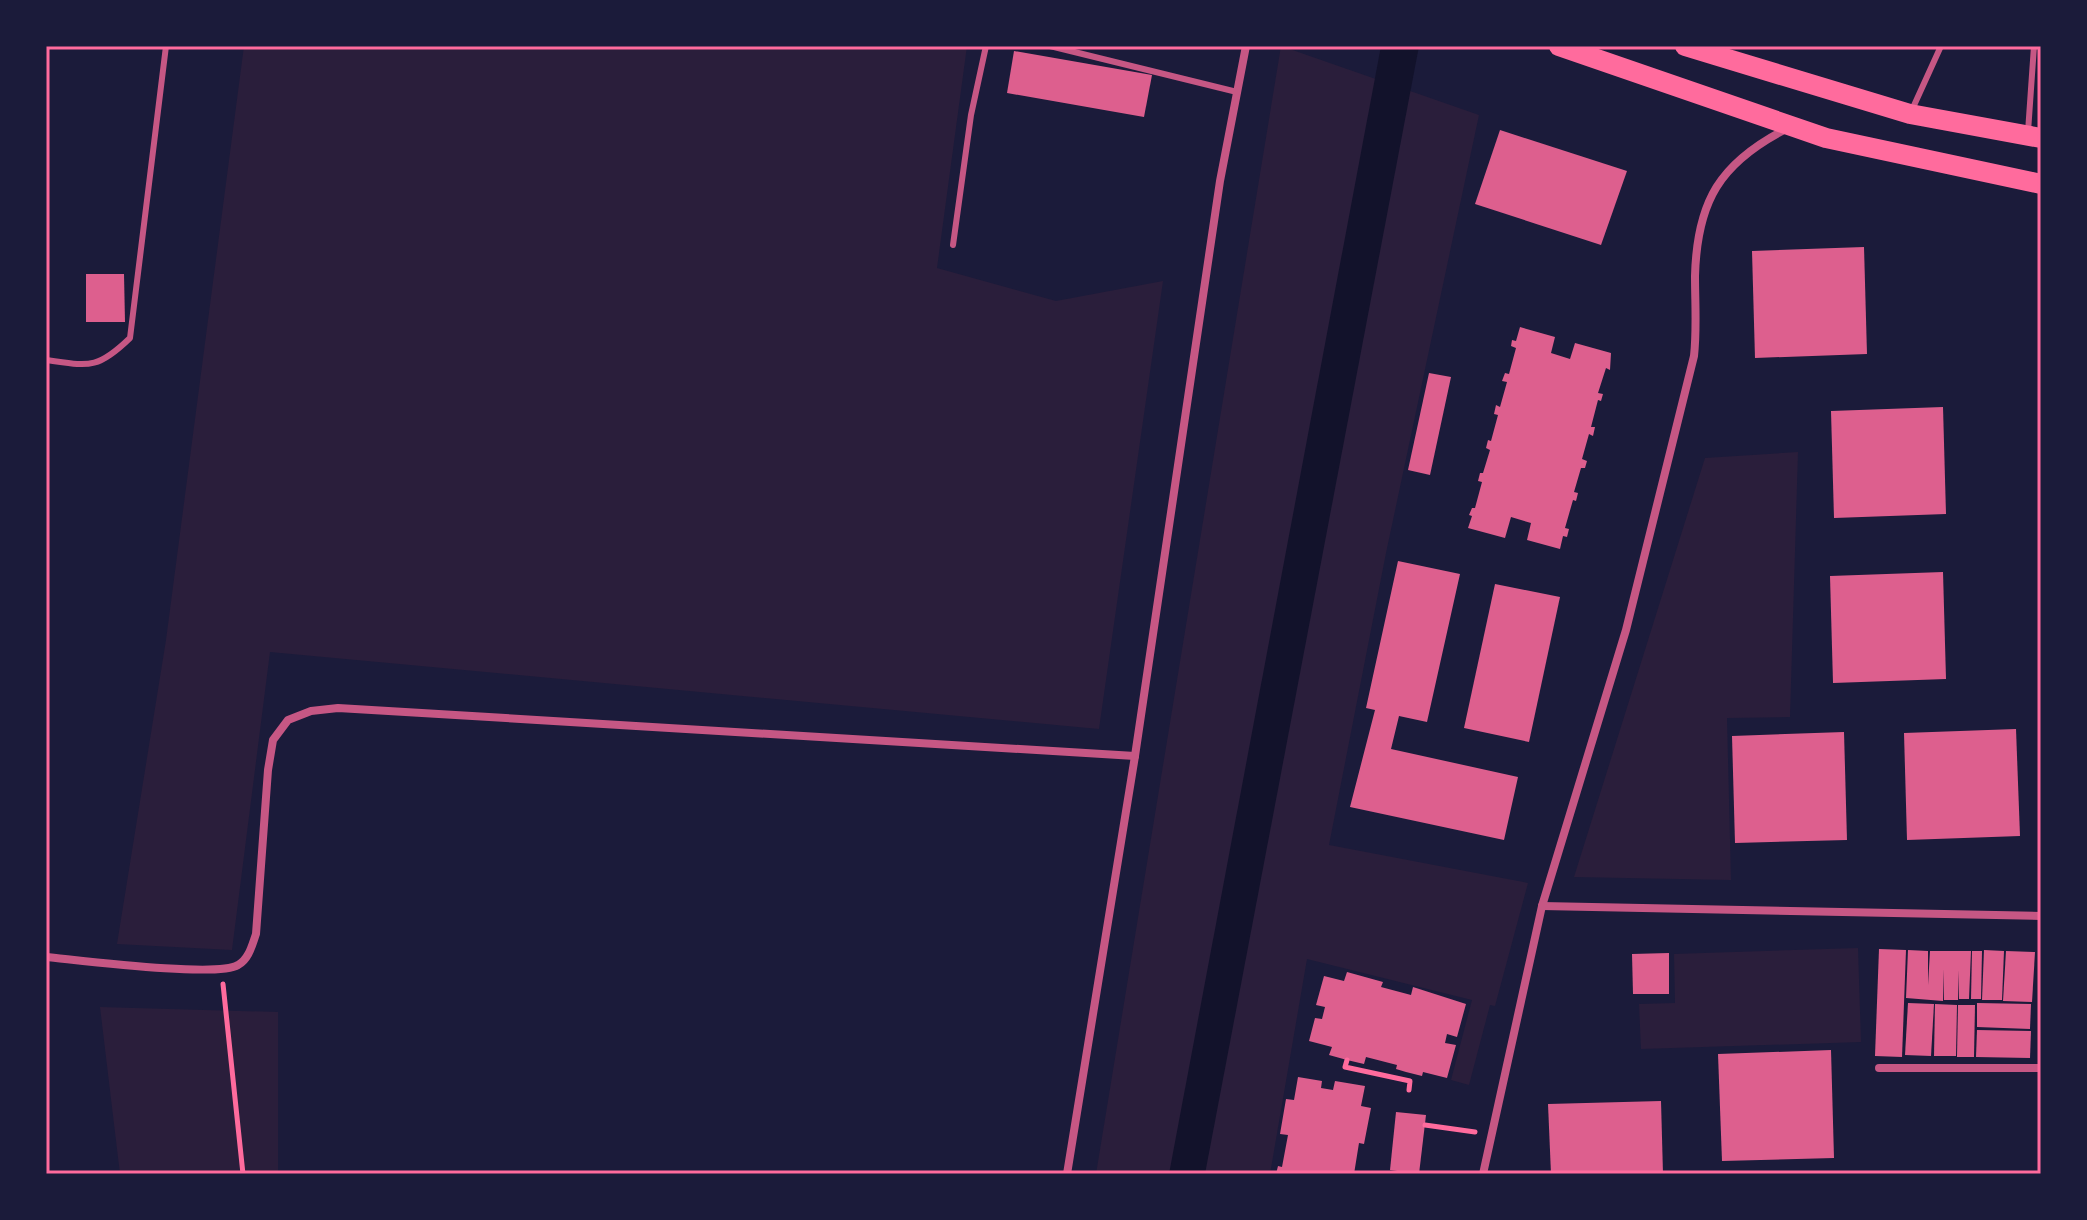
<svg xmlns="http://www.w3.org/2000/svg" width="2087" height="1220" font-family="'Work Sans',sans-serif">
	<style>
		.green { fill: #2a1e3b }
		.water { fill: #12122b }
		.building { fill: #dd5f8e }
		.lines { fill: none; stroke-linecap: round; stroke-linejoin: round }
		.path { stroke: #ff6b9d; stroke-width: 5 }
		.service { stroke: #c65784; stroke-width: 6 }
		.minor { stroke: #c65784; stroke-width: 8 }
		.primary { stroke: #ff6b9d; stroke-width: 20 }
		.neatline { fill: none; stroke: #ff6b9d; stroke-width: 3 }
	</style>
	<rect width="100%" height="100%" fill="#1b1b3a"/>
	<g class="green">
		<path d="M244,46H967L937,268L1056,301L1163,281L1099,729L270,652L232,950L117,944L166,640Z"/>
		<path d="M1281,46L1479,115L1386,553L1329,845L1528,883L1495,1006L1490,1005L1469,1085L1451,1080L1472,1000L1307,959L1270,1174H1096Z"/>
		<path d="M1798,452L1790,717L1727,718L1731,880L1574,877L1705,458Z"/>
		<path d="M1858,948L1861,1042L1641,1049L1639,1004L1675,1003L1674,954Z"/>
		<path d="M100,1007L278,1012V1174H120Z"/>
	</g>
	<path class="water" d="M1381,46H1419L1205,1174H1169Z"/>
	<g class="building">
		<path d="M1014,51L1152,75L1144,117L1007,93Z"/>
		<path d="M1500,130L1627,171L1601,245L1475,204Z"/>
		<path d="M1864,247L1867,354L1755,358L1752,251Z"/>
		<path d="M86,274H124L125,322H86Z"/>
		<path d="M1520,327L1555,337L1551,353L1570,359L1575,343L1611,353L1610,370L1606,368L1598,393L1603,394L1601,401L1598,400L1591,427H1595L1593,436L1589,434L1582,459L1587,461L1585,468H1581L1574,492L1578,493L1576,501L1573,500L1565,528L1569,529L1567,537L1563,536L1560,549L1527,540L1531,523L1511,517L1505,538L1468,528L1472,516L1469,515L1472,508H1475L1482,482L1478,481L1480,473H1483L1490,450L1486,448L1488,440L1491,441L1498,415L1494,414L1496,405L1500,407L1507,382L1502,381L1505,373L1509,374L1516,348L1511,346L1512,340L1516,341Z"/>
		<path d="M1429,373L1451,377L1430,475L1408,470Z"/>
		<path d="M1943,407L1946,514L1834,518L1831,411Z"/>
		<path d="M1398,561L1460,574L1427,722L1399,716L1391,749L1518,777L1504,840L1350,807L1375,710L1366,708Z"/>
		<path d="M1943,572L1946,679L1833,683L1830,576Z"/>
		<path d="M1495,584L1560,597L1529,742L1464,728Z"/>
		<path d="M2016,729L2020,836L1907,840L1904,733Z"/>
		<path d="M1844,732L1847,840L1735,843L1732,736Z"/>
		<path d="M1879,949L1906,950L1902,1057L1875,1056Z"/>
		<path d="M1908,950L1928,951V985L1930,951H1971L1969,999H1959V970L1958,1000H1944V969L1943,1001L1906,998Z"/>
		<path d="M1984,950L2004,951L2002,1000H1982Z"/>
		<path d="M1972,951H1982L1981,999H1971Z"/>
		<path d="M2006,951L2035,952L2032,1002L2003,1001Z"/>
		<path d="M1669,953V994H1633L1632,954Z"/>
		<path d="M1347,972L1383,982L1381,987L1411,995L1413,987L1466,1004L1457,1037L1447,1034L1445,1043L1456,1045L1447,1078L1423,1072L1422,1076L1406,1072L1396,1069L1397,1065L1366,1057L1364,1064L1347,1060L1329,1055L1332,1047L1309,1041L1315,1018L1322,1019L1325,1007L1316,1005L1324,976L1344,981Z"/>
		<path d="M1908,1003L1934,1004L1931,1056L1905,1055Z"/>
		<path d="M1977,1003L2031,1004L2030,1029L1977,1027Z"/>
		<path d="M1935,1004L1957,1005L1956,1056H1934Z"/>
		<path d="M1958,1005H1975L1974,1057H1957Z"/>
		<path d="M1977,1030L2031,1031L2030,1058L1976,1057Z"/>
		<path d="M1831,1050L1834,1158L1722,1161L1718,1054Z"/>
		<path d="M1298,1077L1322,1081L1321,1088L1333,1090L1335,1081L1365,1086L1361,1106L1371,1108L1364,1144L1359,1143L1354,1174H1276L1278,1166L1282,1167L1288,1135L1280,1134L1286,1099L1294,1100Z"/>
		<path d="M1661,1101L1663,1174H1551L1548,1104Z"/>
		<path d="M1396,1112L1426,1115L1419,1174L1390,1170Z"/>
	</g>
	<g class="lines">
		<g class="path">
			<path d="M223,984L243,1174"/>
			<path d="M1347,1060L1345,1067L1410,1081L1409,1090"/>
			<path d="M1425,1125L1475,1132"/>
		</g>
		<g class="service">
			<path d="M1050,46L1237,92"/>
			<path d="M1911,112L1941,46"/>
			<path d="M2028,132L2034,46"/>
			<path d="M953,245L971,115L986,46"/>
			<path d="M46,360C89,366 97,370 130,338L166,46"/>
		</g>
		<g class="minor">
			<path d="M1542,906L2041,916"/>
			<path d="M46,957C78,960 217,978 238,965C249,959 252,945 256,934L268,770L273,740L288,720L311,711L338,708L1135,756"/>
			<path d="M1879,1068H2041"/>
			<path d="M1067,1174L1135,756L1220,181L1246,46"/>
			<path d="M1483,1174L1542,906L1626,630L1694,356C1697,329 1695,303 1695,276C1697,201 1720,163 1786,129"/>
		</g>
		<g class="primary">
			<path d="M1559,46L1826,138L2041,184"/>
			<path d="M1685,46L1910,114L2041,138"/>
		</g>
	</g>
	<rect width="2087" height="1220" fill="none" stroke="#1b1b3a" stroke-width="96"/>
	<rect x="48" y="48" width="1991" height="1124" class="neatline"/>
</svg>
